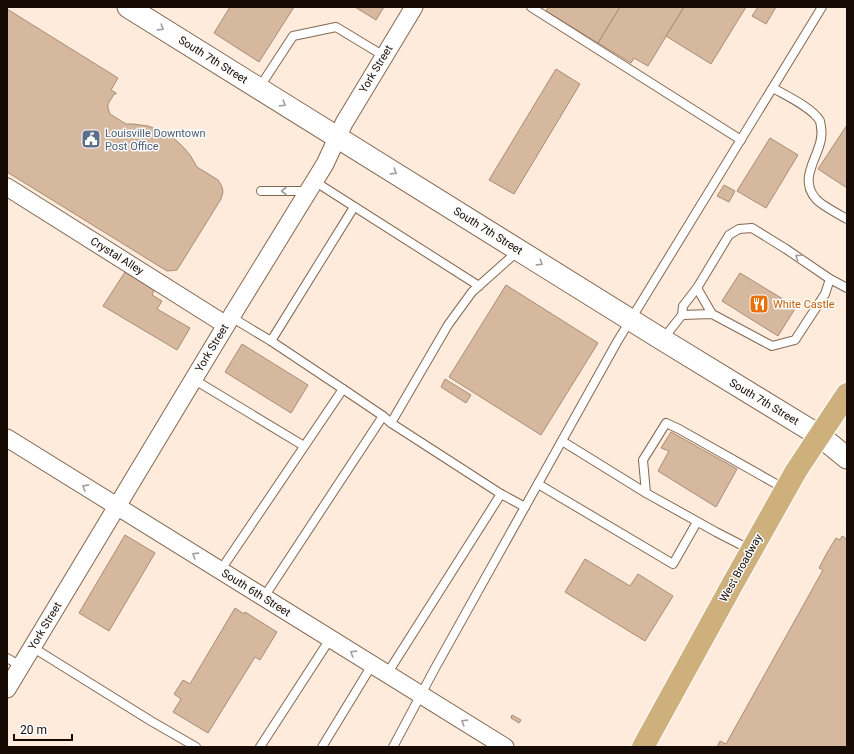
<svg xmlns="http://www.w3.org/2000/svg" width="854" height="754" font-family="Roboto,sans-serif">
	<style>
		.building { fill: #d5b89e; stroke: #a98c74 }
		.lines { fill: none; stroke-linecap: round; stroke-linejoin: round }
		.service-casing { stroke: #836851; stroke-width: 10 }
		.minor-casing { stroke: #836851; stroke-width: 19 }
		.tertiary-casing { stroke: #836851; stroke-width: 23 }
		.primary-casing { stroke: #fff; stroke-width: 24 }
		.service { stroke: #fff; stroke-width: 8 }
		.minor { stroke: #fff; stroke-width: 17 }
		.tertiary { stroke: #fff; stroke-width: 21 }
		.primary { stroke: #ceb07c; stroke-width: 22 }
		.oneway { stroke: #a19d9b }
		.labels { text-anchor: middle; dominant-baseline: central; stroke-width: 3; stroke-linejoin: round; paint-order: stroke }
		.street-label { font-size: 11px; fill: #150b04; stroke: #fcfcfc }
		.service-label { font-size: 11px; fill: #4e5e75; stroke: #fcfcfc; text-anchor: start }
		.food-label { font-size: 11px; fill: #c56008; stroke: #fcfcfc; text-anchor: start }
	</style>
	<rect width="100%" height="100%" fill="#feebdb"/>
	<g class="building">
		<path d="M230,7H294L259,62L214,33Z"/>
		<path d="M355,7H384L376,20Z"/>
		<path d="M548,7H620L598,43L546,11Z"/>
		<path d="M620,7H684L648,66L634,58L631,63L598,43Z"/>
		<path d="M684,7H746L711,64L666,36Z"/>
		<path d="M758,7H776L766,24L752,16Z"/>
		<path d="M7,9L118,78L111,90L116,93V94H114L108,104V108L110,114L126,124H133L148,126L166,133L178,142L185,149L190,155L197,167L218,180L220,183L222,187L223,192L221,199L177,270L167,271L7,172Z"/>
		<path d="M556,69L580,84L514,194L489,180Z"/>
		<path d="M847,125V188L818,169Z"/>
		<path d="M770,138L798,155L766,208L737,191Z"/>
		<path d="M724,185L735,191L729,202L717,196Z"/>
		<path d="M125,272L154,290L152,295L162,301L157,309L190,328L177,350L103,306Z"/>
		<path d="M740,273L796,307L778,336L722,301Z"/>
		<path d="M506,285L598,343L541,435L449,377Z"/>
		<path d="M242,344L308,385L291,413L225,372Z"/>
		<path d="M445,379L471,395L466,403L441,387Z"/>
		<path d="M671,432L737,469L716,507L658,471L669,451L661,448Z"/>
		<path d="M125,535L155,553L109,631L79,613Z"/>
		<path d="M842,536L847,539V747H717L720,741L726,744L823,570L819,568L827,553L836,538L840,540Z"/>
		<path d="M585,559L630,586L638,574L673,596L645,641L565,592Z"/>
		<path d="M235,608L244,614L245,612L277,632L260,660L255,657L208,733L173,712L181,699L174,694L183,680L190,684Z"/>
		<path d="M512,715L521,720L519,723L511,718Z"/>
	</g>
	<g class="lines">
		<defs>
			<g id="service">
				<path d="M531,7L741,140"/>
				<path d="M259,88L293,36L336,27L384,56"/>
				<path d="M773,88C785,95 813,108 820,121C820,121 821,126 821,127C826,152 795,175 816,199C821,205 840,215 847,219"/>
				<path d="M314,181L479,286"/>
				<path d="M261,191H308"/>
				<path d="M697,288L712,314"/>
				<path d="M682,315L683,306L697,288L729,235L739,229L752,228L786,249L830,279L847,288"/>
				<path d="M231,317L271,341L354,207"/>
				<path d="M663,339L682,315L712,314L772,346L795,340L825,294L830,279"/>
				<path d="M271,341L343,389"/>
				<path d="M193,379L304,446"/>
				<path d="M391,423L448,325L472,292L518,251"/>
				<path d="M562,441L646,493"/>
				<path d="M538,484L673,564L697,522"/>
				<path d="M751,550L716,532L646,493L643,460L666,423L679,429L785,489"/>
				<path d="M220,571L343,389L383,416L391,423L501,494"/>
				<path d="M264,597L383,416"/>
				<path d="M32,647L151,721L196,747"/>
				<path d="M7,658L21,666"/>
				<path d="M387,674L501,494L525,507"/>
				<path d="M260,747L330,639"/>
				<path d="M322,747L372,665"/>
				<path d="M393,747L434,670L617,342L822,7"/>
			</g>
			<g id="minor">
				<path d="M7,187L226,325"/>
				<path d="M7,438L505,747"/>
				<path d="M7,689L231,317L325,164L344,123L414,7"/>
			</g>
			<path id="tertiary" d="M128,7L663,340L820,436L847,458"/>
			<path id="primary" d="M643,747L732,585L796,471L847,394"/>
		</defs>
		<use href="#service" class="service-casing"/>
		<use href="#minor" class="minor-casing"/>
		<use href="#tertiary" class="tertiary-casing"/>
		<use href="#primary" class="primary-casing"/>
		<use href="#service" class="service"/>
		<use href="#minor" class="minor"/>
		<use href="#tertiary" class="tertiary"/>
		<use href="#primary" class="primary"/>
	</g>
	<defs><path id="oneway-chevron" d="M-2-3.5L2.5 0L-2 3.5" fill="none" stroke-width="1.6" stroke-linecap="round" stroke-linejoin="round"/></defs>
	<g class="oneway">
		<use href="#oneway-chevron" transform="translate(161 28) rotate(32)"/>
		<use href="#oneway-chevron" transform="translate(283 104) rotate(32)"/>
		<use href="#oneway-chevron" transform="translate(394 172) rotate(32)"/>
		<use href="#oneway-chevron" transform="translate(284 191) rotate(180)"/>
		<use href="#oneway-chevron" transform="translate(798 257) rotate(-146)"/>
		<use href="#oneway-chevron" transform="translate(540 263) rotate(32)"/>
		<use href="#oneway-chevron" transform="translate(85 487) rotate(-148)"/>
		<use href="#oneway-chevron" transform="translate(195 555) rotate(-148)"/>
		<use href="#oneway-chevron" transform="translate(353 653) rotate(-148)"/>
		<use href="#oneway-chevron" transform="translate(464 722) rotate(-148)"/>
	</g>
	<defs>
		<symbol id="civic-square" viewBox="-11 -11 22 22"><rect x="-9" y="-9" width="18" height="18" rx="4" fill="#5c6f8a" stroke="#fcfcfc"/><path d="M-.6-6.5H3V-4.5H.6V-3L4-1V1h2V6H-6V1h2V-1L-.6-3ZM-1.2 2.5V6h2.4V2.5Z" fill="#fff"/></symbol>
		<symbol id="restaurant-square" viewBox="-11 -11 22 22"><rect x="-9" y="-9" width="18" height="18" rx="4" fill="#e8710a" stroke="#fcfcfc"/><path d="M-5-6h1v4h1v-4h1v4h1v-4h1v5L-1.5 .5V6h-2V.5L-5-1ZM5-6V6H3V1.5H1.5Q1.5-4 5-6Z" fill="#fff"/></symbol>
	</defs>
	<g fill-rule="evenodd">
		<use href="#civic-square" x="80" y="128" width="22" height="22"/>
		<use href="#restaurant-square" x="748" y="293" width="22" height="22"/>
	</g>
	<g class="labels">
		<g class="street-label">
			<text transform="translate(213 60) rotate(32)">South 7th Street</text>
			<text transform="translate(376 69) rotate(-59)">York Street</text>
			<text transform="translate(488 231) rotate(32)">South 7th Street</text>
			<text transform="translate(117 256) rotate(32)">Crystal Alley</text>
			<text transform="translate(212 348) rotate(-59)">York Street</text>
			<text transform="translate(764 402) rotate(31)">South 7th Street</text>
			<text transform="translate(741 568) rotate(-61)">West Broadway</text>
			<text transform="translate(256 593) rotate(32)">South 6th Street</text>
			<text transform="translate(45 626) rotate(-59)">York Street</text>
		</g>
		<g class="service-label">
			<text x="105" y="133">Louisville Downtown<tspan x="105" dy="13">Post Office</tspan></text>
		</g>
		<g class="food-label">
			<text x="773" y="304">White Castle</text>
		</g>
	</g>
	<rect width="854" height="754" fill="none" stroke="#150b04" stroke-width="16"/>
	<path d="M14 734v6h58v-6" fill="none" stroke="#150b04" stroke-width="2"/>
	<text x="20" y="734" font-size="12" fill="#150b04" stroke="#fcfcfc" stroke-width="3" paint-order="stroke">20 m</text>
</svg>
